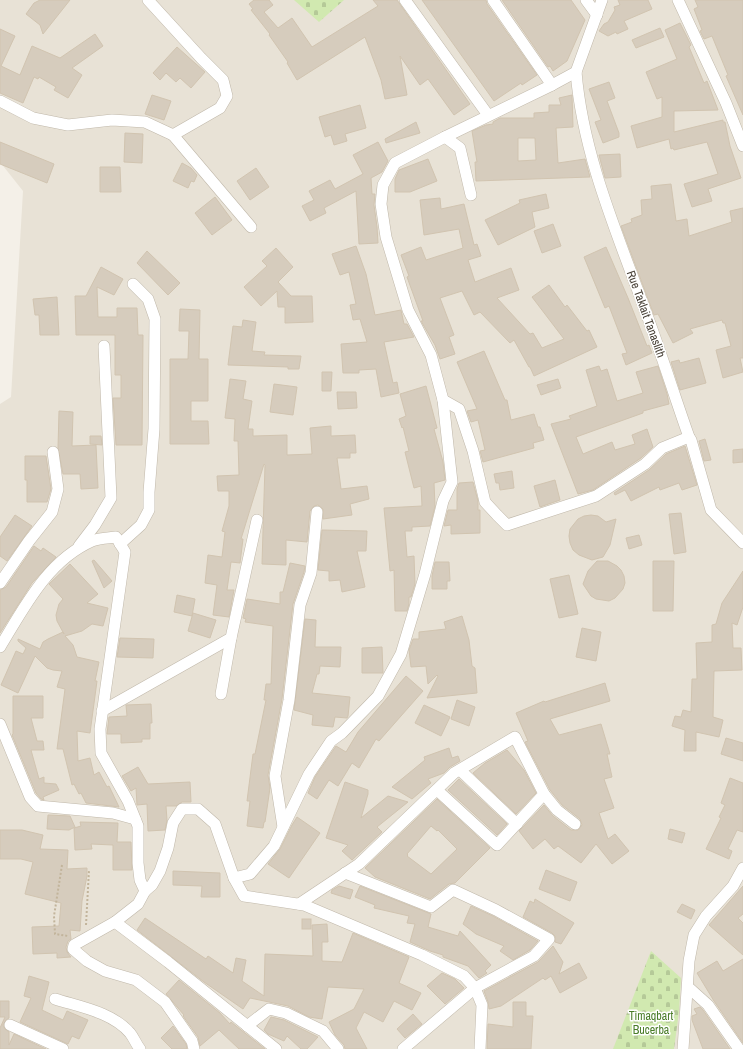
<svg xmlns="http://www.w3.org/2000/svg" width="743" height="1049" font-family="'Archivo Narrow',sans-serif">
	<style>
		.residential { fill: #e8e2d6 }
		.cemetery { fill: url(#cemetery-stones) }
		.building { fill: #d6ccbd; stroke: #d1c4b0; fill-rule: evenodd }
		.lines { fill: none; stroke-linecap: round; stroke-linejoin: round }
		.street-casing { stroke: #c0b8aa; stroke-width: 12 }
		.path { stroke: #c2b49b; stroke-width: 2; stroke-dasharray: 2 2; stroke-linecap: butt }
		.street { stroke: #fff; stroke-width: 11 }
		.labels { text-anchor: middle; dominant-baseline: central; stroke-width: 3; stroke-linejoin: round; paint-order: stroke }
		.street-label { font-size: 12px; fill: #484137; stroke: #fff }
		.park-label { font-size: 12px; fill: #497c28; stroke: #fff }
	</style>
	<defs>
		<pattern id="cemetery-stones" width="16" height="16" patternUnits="userSpaceOnUse"><rect width="16" height="16" fill="#d1e9b0"/><path d="M2 7V4a2 2 0 0 1 4 0v3zM10 15v-3a2 2 0 0 1 4 0v3z" fill="#b5c998"/></pattern>
	</defs>
	<rect width="100%" height="100%" fill="#f4f0e8"/>
	<path class="residential" d="M0,0H743V1049H0V404L11,397L23,191L0,162Z"/>
	<g class="cemetery">
		<path d="M294,0H344L319,22Z"/>
		<path d="M651,951L681,978L679,1012L674,1049H613Z"/>
	</g>
	<g class="building">
		<path d="M40,0H70L43,34L40,25L26,14L34,3Z"/>
		<path d="M254,0H269L273,5L264,12L278,28L292,18L312,47L378,6L373,0H397L470,104L454,115L428,79L420,85L400,56L407,95L385,99L381,80L365,37L297,80L287,63L288,62L269,35L270,34L251,10L253,9L249,4Z"/>
		<path d="M422,0H486L487,4L537,75L522,85L521,83L494,101Z"/>
		<path d="M502,0H571L585,20L567,61L553,71L550,66L548,67Z"/>
		<path d="M618,0H648L652,9L624,21L628,29L617,34L616,32L608,36L599,31L604,24L608,22L615,10L614,7L620,5Z"/>
		<path d="M695,0H743V115L726,76L728,75L712,36L704,39L700,31L702,30L694,9L698,7Z"/>
		<path d="M680,23L691,45L689,47L704,83L707,81L718,110L674,111V132L723,120V122H725L730,146L741,178L708,189L712,201L692,207L684,184L718,174L707,142L674,150L673,148L671,149L669,139L637,148L631,126L662,117V97L657,99L646,72L677,59L665,30Z"/>
		<path d="M660,28L664,37L636,48L632,40Z"/>
		<path d="M0,29L15,36L1,66L20,75L32,46L60,58L95,34L103,46L72,68L82,75L68,98L54,90L56,87L39,77L38,79L34,77L23,103L0,93Z"/>
		<path d="M177,47L205,72L191,88L180,78L176,82L166,73L160,80L153,73Z"/>
		<path d="M609,82L615,98L607,101L619,133V137L603,143L595,122L601,120L589,89Z"/>
		<path d="M152,95L171,101L164,120L145,114Z"/>
		<path d="M572,95L573,127L556,128L558,163L585,159L590,177L476,181L475,162H477L472,131L486,125L493,124V122L500,118H534V113L549,112V105H561L559,98ZM518,138H535L536,160L518,161Z"/>
		<path d="M360,105L366,128L345,134L347,141L334,145L331,135L325,137L319,117Z"/>
		<path d="M416,122L420,133L386,143L385,139Z"/>
		<path d="M125,133L143,134L142,163L124,162Z"/>
		<path d="M0,142L54,164L47,183L0,164Z"/>
		<path d="M378,142L388,161L382,172L371,178L372,194H375L374,205L377,227L378,243L359,244L356,191L324,208L326,213L310,221L302,206L314,200L309,191L330,180L335,189L363,174L353,155Z"/>
		<path d="M620,154L621,177L605,178L599,155Z"/>
		<path d="M428,159L437,181L410,192H395V179L399,170Z"/>
		<path d="M182,163L191,168L197,175L194,182L191,181L188,188L173,181Z"/>
		<path d="M100,167H120L121,192H100Z"/>
		<path d="M256,168L269,187L250,200L237,181Z"/>
		<path d="M671,184L676,221L687,219L689,236L732,222L730,211L743,208V358H740L743,372L723,378L716,350L731,346L725,323H723L722,320L690,329L693,333L673,343L658,314L654,315L621,226L632,222L631,219L642,215L641,200L652,199L651,186Z"/>
		<path d="M546,194L549,208L532,212L535,227L498,245L485,220L520,203L519,200Z"/>
		<path d="M215,197L232,220L212,235L195,213Z"/>
		<path d="M440,198L441,209L464,204L474,245L477,244L481,256L468,260L475,282L511,268L519,290L497,298L530,334L533,333L542,348L564,339L532,297L549,285L565,307L567,305L587,331L589,330L597,347L534,376L530,367H529L514,340L510,343L480,312L474,315L462,291L440,298L454,335L449,337L455,354L440,359L435,345L421,321H423L407,277L409,276L401,255L421,247L426,260L463,248L459,229L424,235L420,200Z"/>
		<path d="M553,224L561,246L542,253L534,231Z"/>
		<path d="M356,246L366,274L375,315L401,310L404,324H407L414,337L384,342L393,383L397,382L399,393L381,397L376,369L359,370V373H343L341,344L367,342L360,319L353,320L350,305L356,304L349,272L340,275L332,254Z"/>
		<path d="M606,247L628,298L647,346L649,345L652,353L626,365L622,354L627,353L609,306L605,308L584,257Z"/>
		<path d="M276,248L293,267L278,282L291,296H312L313,322L285,323V307H278L277,291L261,306L244,287L267,266L262,261Z"/>
		<path d="M147,251L180,283L168,295L137,263Z"/>
		<path d="M101,267L123,279L114,295L97,287L98,317H117V308H137L138,335H143L142,445H116L113,398H121V375H115V335H76L75,296H86Z"/>
		<path d="M57,297L59,335H40L39,315H35L33,299Z"/>
		<path d="M180,309L200,310L199,359H208V401H191V421H208L209,444H170V359H188L189,331H179Z"/>
		<path d="M243,320L256,322L252,351L265,352L264,355L301,356L299,369H288V367L228,365L233,326L242,327Z"/>
		<path d="M484,351L505,400H507L511,420L534,414L538,427H540L544,440L533,443L534,448L483,462L480,451L485,450L478,420L471,422L467,411L477,409L457,362Z"/>
		<path d="M699,358L706,383L680,390L671,362L679,360L680,363Z"/>
		<path d="M599,366L601,371L607,369L617,401L643,393L636,372L658,366L667,394L669,404L643,411V413L576,437L583,454L612,442L615,450L635,444L632,435L647,429L653,447L641,458L593,490L578,494L551,424L571,419L569,416L597,406L586,370Z"/>
		<path d="M322,372H332L331,391H322Z"/>
		<path d="M230,379L246,381L243,399L252,401L248,429H253V436L287,435V455L312,454L310,428L331,426V436L355,435L356,453H350V458H337L341,489L367,486L369,499L350,504L352,515L323,519V509L318,505L314,506L310,511L307,542L286,540V565L262,564L265,465L264,464L241,539H243L240,563L231,562L227,590H234L229,617L213,615L217,585L205,583L208,555L222,557L225,532L222,531L229,506V491H218L217,476L239,475L238,441H234L235,419L225,418Z"/>
		<path d="M558,379L561,388L541,395L537,385Z"/>
		<path d="M274,384L297,387L293,415L270,412Z"/>
		<path d="M426,386L437,428L434,429L443,462L445,480L434,483L435,506L430,526L412,527V531H405L407,557L414,556L415,584L411,597H409V604L407,611H395L394,570L390,571L384,508L422,506L421,486L414,488L405,452L409,451L403,427L402,428L399,419L406,416L400,394Z"/>
		<path d="M337,392H356L357,408L338,409Z"/>
		<path d="M59,411L73,412L72,446L96,445L98,488L81,489L80,474H63L58,448Z"/>
		<path d="M90,436H101L102,445L90,444Z"/>
		<path d="M705,439L711,460L704,461L699,441Z"/>
		<path d="M685,446L697,485L682,490L679,483L660,490L659,487L631,501L625,490L615,495L614,493L649,470L666,454Z"/>
		<path d="M743,449V462L733,463V450Z"/>
		<path d="M25,456H46L51,489L47,502H27V480H25Z"/>
		<path d="M512,471L514,488L500,490L499,483H496L494,474Z"/>
		<path d="M555,480L560,500L540,507L534,486Z"/>
		<path d="M473,482L478,501V510H480V533L451,534V525L444,526L448,510H457V489L459,483Z"/>
		<path d="M681,513L686,552L674,554L669,514Z"/>
		<path d="M15,515L32,526L7,561L0,556V537Z"/>
		<path d="M591,515L598,516L606,522L616,519L610,545L603,557L592,560L579,555L573,550L570,543L569,536L570,529L578,519L584,516Z"/>
		<path d="M322,530L367,531L366,551H357L365,587L342,592L340,580L329,581V571L318,570Z"/>
		<path d="M639,535L642,545L629,549L626,538Z"/>
		<path d="M34,546L41,551L43,548L56,557L32,583L0,633V590L6,587Z"/>
		<path d="M94,560L112,581L104,588L92,561Z"/>
		<path d="M597,561H608L617,566L621,570L624,576L625,583L623,589L615,598L609,601L596,599L591,596L583,584L588,571Z"/>
		<path d="M653,561H674L673,611H653Z"/>
		<path d="M435,562H449L450,581H447V589H432V576Z"/>
		<path d="M290,563L305,566L304,572L293,604L282,699L268,775L270,788L265,822H264L263,828L247,826L250,801H247L253,754H255L266,700H264L266,684H271L273,626L245,622L246,619L243,618L247,599L280,604V592H283Z"/>
		<path d="M70,564L98,594L87,603L108,608L103,626L92,624L82,631L65,636L73,645L77,657L99,662L95,681H97L90,733L77,731L78,761L90,758L94,775L99,772L107,787L109,786L119,807L86,803L81,793L79,794L74,784L72,785L63,749H57L65,689L57,687L62,671L53,670L47,668L35,656L18,693L1,685L16,651L23,654L26,648L18,641V639L40,649L43,642L48,639L63,632L64,634L57,621L56,615L59,604L63,599L49,584Z"/>
		<path d="M743,571V607L737,625L732,623L733,648H741L742,670L714,671L713,717L723,720L719,737L696,732V751H684L685,730L672,726L675,716L681,717L683,710L691,712L692,679H697L696,643L712,642V625L716,624L722,603Z"/>
		<path d="M569,575L578,614L559,618L550,579Z"/>
		<path d="M177,595L195,599L192,616L174,612Z"/>
		<path d="M193,613L216,620L210,638L188,631Z"/>
		<path d="M462,616L469,640L472,666L475,668L477,693L427,698L438,676L437,675L428,684L426,666L411,667L409,650L413,639H419V632L446,629L444,622Z"/>
		<path d="M305,619L316,620L315,647H341L340,667L320,666L319,674H317L312,693L350,697L348,716L347,718L335,717L333,727L312,725L313,715L294,710Z"/>
		<path d="M582,628L601,632L596,661L576,657Z"/>
		<path d="M120,638L154,639L153,658L117,657Z"/>
		<path d="M382,647L383,673H362V648Z"/>
		<path d="M406,676L423,691L379,741L376,739L359,768L352,763L338,786L329,780L317,799L308,793L315,777L336,746L346,752L358,732Z"/>
		<path d="M605,683L610,701L550,719L559,735L601,724L610,754H607L612,777L604,779L614,808L599,813L608,839L615,834L629,851L612,864L596,844L581,863L558,846L554,849L545,839L533,849L519,831L544,805L553,816L571,830H578L582,825L580,819L562,805L550,790L525,742L528,741L516,713L544,701L545,702Z"/>
		<path d="M13,696H43V718H31L37,741H43L44,750H31L39,779L44,777V783L56,784L59,790L43,797L44,800L41,799L36,793L12,735L13,734Z"/>
		<path d="M457,700L475,707L469,726L451,719Z"/>
		<path d="M151,704L152,723H150V739H142V742L121,743V734H107L109,717L127,716L126,705Z"/>
		<path d="M424,705L450,717L441,736L415,723Z"/>
		<path d="M726,738L743,743V761L721,754Z"/>
		<path d="M449,748L452,758L458,756L460,761L450,767L444,773L428,779L431,783L412,799L392,787L425,760L424,757Z"/>
		<path d="M507,750L524,770L536,793L516,814L473,773L485,763Z"/>
		<path d="M138,767L148,784L190,782L191,802H182L176,806H166L167,820L165,830L148,831L147,804L137,805L136,788L131,791L122,776Z"/>
		<path d="M730,778L743,783V832L737,830L728,849L732,851L729,859L706,849L721,818L719,817L725,805L721,803Z"/>
		<path d="M459,779L507,824L497,835L448,790Z"/>
		<path d="M345,782L368,790V794L361,818L388,796L408,802L377,827L382,832L352,860L342,851L348,845L326,838Z"/>
		<path d="M437,799L490,848L455,883L449,884L430,899L375,877L365,868ZM431,826L437,831L438,830L457,849L431,874L407,856L408,855L407,854Z"/>
		<path d="M48,815L70,816L75,827L69,830L47,829Z"/>
		<path d="M297,817L320,833L289,878L268,864L280,849L292,825Z"/>
		<path d="M80,822L118,823L117,842H131L132,870H113V845L91,844L92,849L75,850L74,828L81,826Z"/>
		<path d="M670,829L685,833L682,843L668,839Z"/>
		<path d="M0,830H22L43,835L40,849L68,850L67,869L87,868V876L82,901L80,931L70,930L71,939L68,941L66,947L67,952L71,957L57,958V953L33,954L32,927L59,926L61,903L25,894L33,862L21,859H0Z"/>
		<path d="M546,870L577,882L570,901L539,889Z"/>
		<path d="M173,871L220,873V897H201L202,886L173,885Z"/>
		<path d="M339,886L353,890L350,899L331,893L332,890Z"/>
		<path d="M360,886L431,914L428,927L458,936L460,931L491,965L485,971L487,973L479,978L468,966L443,957V955L430,951L410,942L415,924L407,923L409,916L374,908L375,905L355,897Z"/>
		<path d="M743,886V914L738,918L743,923V955L709,925Z"/>
		<path d="M535,899L574,923L561,944L555,942V936L552,933L523,917L530,901L534,903Z"/>
		<path d="M682,904L695,910L691,919L677,912Z"/>
		<path d="M471,906L493,916L538,941L530,950L513,960L500,951L504,946L476,934L463,924Z"/>
		<path d="M145,918L206,959L208,956L233,973L236,958L246,960L242,981L264,996L265,954L313,956L312,925L327,924L328,942H322V961L342,962L353,933L409,957L399,983L421,993L412,1010L394,1001L383,1022L364,1012L356,1028L367,1049H345L344,1045L335,1035L329,1022L354,1009L364,989L328,987L322,1019L309,1017L288,1006L250,998L243,1009L204,982L137,930Z"/>
		<rect x="302" y="919" width="9" height="10"/>
		<path d="M553,946L563,962L559,974L579,963L587,978L560,993L551,976L545,980L543,978L501,1006L489,1009L488,1002L484,991L538,962Z"/>
		<path d="M743,959V1043L714,1001L697,973L717,961L723,971Z"/>
		<path d="M442,973L455,979L464,988L445,1004L427,986Z"/>
		<path d="M29,976L49,982L42,1010L63,1020L67,1011L88,1020L79,1039L72,1036L68,1044L20,1022L31,998L24,996Z"/>
		<path d="M179,980L220,1013L230,1024L231,1022L265,1049H239L219,1030L200,1046L198,1037L183,1016L184,1015L166,994Z"/>
		<path d="M0,1001H9V1018L6,1020L3,1025L5,1029L9,1032V1045L14,1034L46,1049H0V1028L5,1017H0Z"/>
		<path d="M513,1002H526V1016H533L531,1049H487L488,1024L513,1027Z"/>
		<path d="M700,1007L703,1010L730,1049H703L692,1020V1016L697,1014L694,1009Z"/>
		<path d="M413,1014L422,1024L405,1038L397,1029Z"/>
		<path d="M271,1017L284,1020L318,1037L307,1049H301L287,1036L284,1041L268,1034L264,1030Z"/>
		<path d="M173,1026L186,1044L187,1049H172L161,1038Z"/>
	</g>
	<g class="lines">
		<defs>
			<g id="street">
				<path d="M405,0L488,115"/>
				<path d="M493,0L552,85"/>
				<path d="M586,0L597,15"/>
				<path d="M678,0L726,103L743,146"/>
				<path d="M576,72C583,155 617,233 645,310C661,352 674,395 689,437L691,440L711,510L743,543"/>
				<path d="M0,101L33,118L68,125L112,120L145,122L173,135L220,108L227,96L223,80L201,58L148,0"/>
				<path d="M173,135L251,227"/>
				<path d="M445,137L460,148L471,195"/>
				<path d="M443,400L459,409L473,451L485,502L497,515L507,525L596,496L645,464L662,448L689,437"/>
				<path d="M120,544L141,525L149,510V492L154,429L155,319L148,299L133,284"/>
				<path d="M79,546L95,525L111,498L104,346"/>
				<path d="M0,583L29,541L52,512L58,489L53,452"/>
				<path d="M0,647C24,608 47,561 92,541C99,538 109,538 116,537L125,552L100,729L101,753L128,801L138,826V863L140,880L145,891L152,885L160,871L168,848L173,823L182,809H198L215,824L234,878L250,874L274,846L309,774L331,741L342,733L378,696L401,654L425,574L443,501L452,482L443,400L431,355L408,310L386,237L381,204L383,185L395,163L445,137L552,85L576,72L602,0"/>
				<path d="M221,694L231,638"/>
				<path d="M102,711L231,638L257,520"/>
				<path d="M0,724L30,797L38,806L113,813L135,819"/>
				<path d="M460,770L517,824"/>
				<path d="M544,794L557,810L575,824"/>
				<path d="M283,827L275,776L289,700L300,605L311,573L317,512"/>
				<path d="M345,873L431,907L453,890L496,910L549,939L534,956L475,988L403,1049"/>
				<path d="M234,878L244,896L304,905L422,955L464,976L475,988L482,1005L480,1049"/>
				<path d="M145,891L138,904L115,922L74,945L73,949L87,961L105,971L136,980L165,1002L192,1041L194,1049"/>
				<path d="M299,904L359,864L454,773L515,737L544,794L497,845L437,790"/>
				<path d="M115,922L168,962L276,1049"/>
				<path d="M688,987L708,1005L739,1049"/>
				<path d="M55,999C80,1007 112,1012 130,1033C134,1038 136,1044 140,1049"/>
				<path d="M10,1025L63,1049"/>
				<path d="M247,1026L269,1009L286,1013L323,1031L338,1049"/>
				<path d="M683,1049L689,961L694,935L706,916L733,886L743,868"/>
			</g>
		</defs>
		<use href="#street" class="street-casing"/>
		<g class="path">
			<path d="M62,865L54,916L55,934L68,936"/>
			<path d="M86,925L89,870"/>
		</g>
		<use href="#street" class="street"/>
	</g>
	<g class="labels">
		<g class="street-label">
			<text transform="translate(646 314) rotate(70)">Rue Taklait Tanaslith</text>
		</g>
		<g class="park-label">
			<text x="651" y="1016">Timaqbart<tspan x="651" dy="14">Bucerba</tspan></text>
		</g>
	</g>
</svg>
